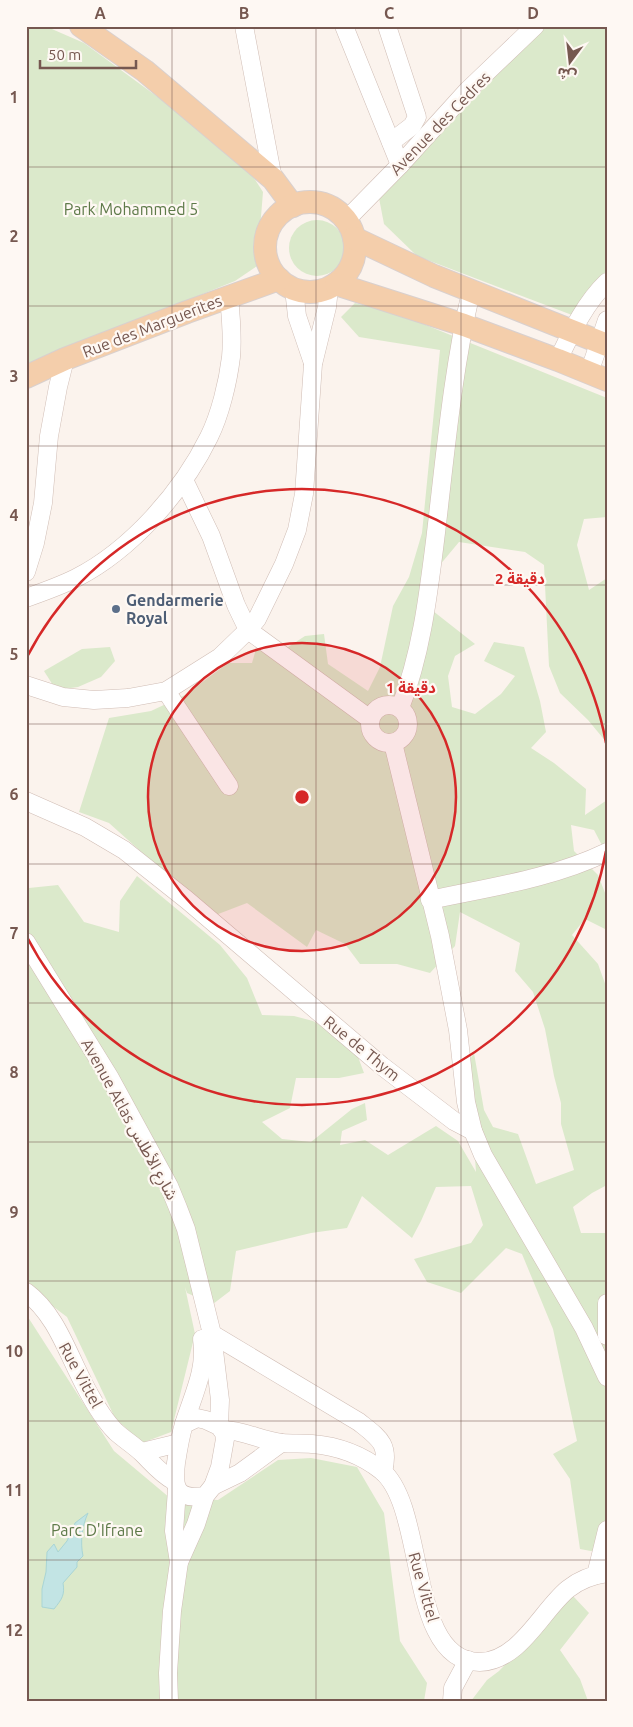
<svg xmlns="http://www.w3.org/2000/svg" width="633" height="1727" font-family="Ubuntu,'Noto Sans Arabic',sans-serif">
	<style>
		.green { fill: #dbe9cb }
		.water { fill: #c2e4e4; stroke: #a9d5d5 }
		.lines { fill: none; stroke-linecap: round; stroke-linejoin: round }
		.minor-casing { stroke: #d0bdb5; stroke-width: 19 }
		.major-casing { stroke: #d9d0ce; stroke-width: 24 }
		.minor { stroke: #fff; stroke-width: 18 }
		.major { stroke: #f4ceab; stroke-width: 22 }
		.grid { fill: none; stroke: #765850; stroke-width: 1; stroke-opacity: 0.55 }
		.ring { fill: none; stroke: #d62828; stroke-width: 2.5 }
		.service-dot { fill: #5c6f8a; stroke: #fef8f3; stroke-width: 2 }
		.labels { text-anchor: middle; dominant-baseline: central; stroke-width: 4.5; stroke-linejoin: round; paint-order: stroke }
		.street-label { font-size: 16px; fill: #765850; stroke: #fef8f3 }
		.park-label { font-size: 16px; fill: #5e7a49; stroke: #fef8f3 }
		.service-label { font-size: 16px; font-weight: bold; fill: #4e5e75; stroke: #fef8f3; text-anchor: start }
		.centre { fill: #d62828; stroke: #fef8f3; stroke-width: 2.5 }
		.ring-label { font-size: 15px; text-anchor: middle; font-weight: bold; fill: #d62828; stroke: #fef8f3; stroke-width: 4.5; stroke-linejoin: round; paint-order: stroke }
		.neatline { fill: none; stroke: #765850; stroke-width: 2 }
		.grid-label { font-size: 16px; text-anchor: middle; font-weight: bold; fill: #765850 }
	</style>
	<rect width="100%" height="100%" fill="#fbf3ed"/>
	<g class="green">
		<path d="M35,26H45L84,43L241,158L263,192L257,266L235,281L26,365V30Z"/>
		<path d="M543,26H607V274L572,315L417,256L384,224L379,198Z"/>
		<circle cx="317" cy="248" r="28"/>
		<path d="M355,303L401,315L607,398V517L584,519L577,545L589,590L607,578V743L588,720L560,693L549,666L544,565L525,552L459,542L439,566L433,611L475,644L455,656L448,676L452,707L475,714L501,694L515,676L484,661L494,642L524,647L540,701L546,732L531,748L554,763L586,789L585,815L607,800V855L594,830L571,825L574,851L598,875L607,898V930L585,919L572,935L598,964L607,989V1185L592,1193L573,1207L581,1233H607V1554L580,1549L570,1479L553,1454L577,1441L553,1329L522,1254L506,1248L461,1293L427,1282L414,1259L471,1243L483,1225L471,1186L436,1187L421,1221L412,1238L362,1196L347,1228L311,1233L236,1251L230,1291L213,1304L187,1293L185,1287L195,1334L171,1432L142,1443L115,1418L67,1317L26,1286V883L29,888L58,885L84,922L119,932L120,901L137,876L220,945L247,978L262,1015L294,1016L313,1021L354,1046L364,1073L339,1078H296L290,1108L262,1122L282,1139L311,1142L352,1109L365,1103L367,1120L342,1131L340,1145L365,1140L388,1155L436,1126L458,1141L476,1172L472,1117L465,1067L474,1053L484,1110L493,1127L518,1134L536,1184L574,1170L561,1124V1103L554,1076L545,1029L533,992L515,971L520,943L460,912L455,946L430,973L397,964H360L345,944L316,930L307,947L247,903L213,916L109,823L79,812L109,718L151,711L185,695L228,663H252L256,649H285L305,636L324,634L328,664L368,691L380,667L393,606L409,577L422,533L440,350L359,337L341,317Z"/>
		<path d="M110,647L115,661L101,677L78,687L56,690L44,671L82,649Z"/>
		<path d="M26,1314L114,1451L170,1498L218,1500L278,1460L311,1458L357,1467L384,1513L400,1641L427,1683L424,1701H26Z"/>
		<path d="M573,1596L589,1613L560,1650L580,1679L588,1701H471L487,1680L499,1671Z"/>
	</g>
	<path class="water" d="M88,1513C82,1526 80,1542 83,1556L77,1562V1567L63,1583C65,1595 62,1599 54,1609L42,1607V1589L46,1572L47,1552L54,1544L58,1552L67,1541L75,1523Z"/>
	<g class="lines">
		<defs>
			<g id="minor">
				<path d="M244,26L273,179"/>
				<path d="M344,26L400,165"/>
				<path d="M387,26L417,117L412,126L391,142"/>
				<path d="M346,220L400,165L468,90L535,26"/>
				<path d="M294,289L297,316L313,363"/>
				<path d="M558,360C571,333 585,303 607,282"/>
				<path d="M589,373L607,320"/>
				<path d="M184,480L211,536L236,605L248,630L370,719"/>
				<path d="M26,572L35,543L43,503L49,436L58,387L65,359"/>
				<path d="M26,598C43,592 60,586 76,578C131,550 182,492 209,437C220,415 228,382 231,357C233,337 231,317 229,297"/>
				<path d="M26,685L63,697L94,700L128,698L166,691L220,657L248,630L257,619L284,564L297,530L304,494L313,364L327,307L329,288"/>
				<path d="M166,691L229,786"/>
				<circle cx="389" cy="724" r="19"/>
				<path d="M400,708C421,655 428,597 435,541C445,458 452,373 471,292"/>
				<path d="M393,743L440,936L458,1030L466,1102L473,1131L483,1155L584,1328L607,1377"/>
				<path d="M26,801L85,827L124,850L187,900L382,1066L454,1121L473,1131"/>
				<path d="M430,900C490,887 551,879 607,852"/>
				<path d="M26,942L110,1078L169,1186L178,1208L186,1229L212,1334L220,1400L219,1426"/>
				<path d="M26,1292C57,1315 68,1355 86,1388C94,1403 104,1420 116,1432C125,1440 135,1446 143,1454C153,1464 161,1474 174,1481"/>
				<path d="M607,1303V1336"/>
				<path d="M212,1334L359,1422C379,1438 390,1444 383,1472"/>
				<path d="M184,1424C193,1395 207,1369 202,1339"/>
				<path d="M223,1430C243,1430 262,1441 282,1443C292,1444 302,1443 312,1444C337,1446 362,1455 382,1471C427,1509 407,1663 480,1662C520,1661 542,1610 568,1589C579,1580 593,1575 607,1573"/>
				<path d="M142,1452L179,1443"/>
				<path d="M213,1486L240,1473L281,1443"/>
				<path d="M177,1490L174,1531L179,1562"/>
				<path d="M596,1575L607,1530"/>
				<path d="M169,1701L168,1673L172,1611L179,1562L196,1524L205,1496L213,1486L220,1467L225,1439L224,1433L219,1426L206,1420L197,1418L184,1424C180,1437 178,1450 176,1463C173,1488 176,1500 205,1496"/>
				<path d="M452,1701L453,1688L468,1660"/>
			</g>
			<g id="major">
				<path d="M81,26L145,71L273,179L293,206"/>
				<circle cx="310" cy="247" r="45"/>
				<path d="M354,238L434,276L607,345"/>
				<path d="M336,284L464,325L558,360L607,380"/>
				<path d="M26,377L65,359L187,312L279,279"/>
			</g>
		</defs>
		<use href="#minor" class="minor-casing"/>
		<use href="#major" class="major-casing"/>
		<use href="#minor" class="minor"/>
		<use href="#major" class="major"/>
	</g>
	<path class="grid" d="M172,26V1701M316,26V1701M461,26V1701M26,167H607M26,306H607M26,446H607M26,585H607M26,724H607M26,864H607M26,1003H607M26,1142H607M26,1281H607M26,1421H607M26,1560H607"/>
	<circle cx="302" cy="797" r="154" fill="#d62828" fill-opacity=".12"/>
	<g class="ring">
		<circle cx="302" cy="797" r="154"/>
		<path d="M606 851A309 309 0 0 1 27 937M27 657A309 309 0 0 1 606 743"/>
	</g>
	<circle class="service-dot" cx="116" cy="609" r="5"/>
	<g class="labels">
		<g class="street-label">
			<text transform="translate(440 123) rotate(-46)">Avenue des Cedres</text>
			<text transform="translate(152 326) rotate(-21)">Rue des Marguerites</text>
			<text transform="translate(362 1048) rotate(39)">Rue de Thym</text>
			<text transform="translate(130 1119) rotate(61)">Avenue Atlas شارع الأطلس</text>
			<text transform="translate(81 1375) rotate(61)">Rue Vittel</text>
			<text transform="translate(424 1587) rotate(74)">Rue Vittel</text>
		</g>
		<g class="park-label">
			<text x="131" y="209">Park Mohammed 5</text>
			<text x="97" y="1530">Parc D'Ifrane</text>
		</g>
		<g class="service-label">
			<text x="126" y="600">Gendarmerie<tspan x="126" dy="18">Royal</tspan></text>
		</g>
	</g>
	<circle cx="302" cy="797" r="8" class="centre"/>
	<g class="ring-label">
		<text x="520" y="584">2 دقيقة</text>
		<text x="411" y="693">1 دقيقة</text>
	</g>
	<rect width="633" height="1727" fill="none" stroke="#fef8f3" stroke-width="55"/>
	<g transform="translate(570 62) rotate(195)" stroke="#fef8f3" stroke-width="4" paint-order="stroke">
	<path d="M0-4L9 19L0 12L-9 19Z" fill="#765850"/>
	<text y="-8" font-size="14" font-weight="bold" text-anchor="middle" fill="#765850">ش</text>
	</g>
	<path d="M40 60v8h96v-8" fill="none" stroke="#765850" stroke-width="2.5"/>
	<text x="48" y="60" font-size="15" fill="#765850" stroke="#fef8f3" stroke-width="4" paint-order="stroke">50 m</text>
	<rect x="28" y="28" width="578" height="1672" class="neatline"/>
	<g class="grid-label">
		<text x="100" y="19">A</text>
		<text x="244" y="19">B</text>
		<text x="389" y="19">C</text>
		<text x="533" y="19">D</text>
		<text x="14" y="103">1</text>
		<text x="14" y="242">2</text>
		<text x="14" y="382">3</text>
		<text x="14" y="521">4</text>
		<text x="14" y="660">5</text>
		<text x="14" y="800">6</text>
		<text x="14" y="939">7</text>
		<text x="14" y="1078">8</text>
		<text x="14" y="1218">9</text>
		<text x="14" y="1357">10</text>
		<text x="14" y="1496">11</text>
		<text x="14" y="1636">12</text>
	</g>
</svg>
